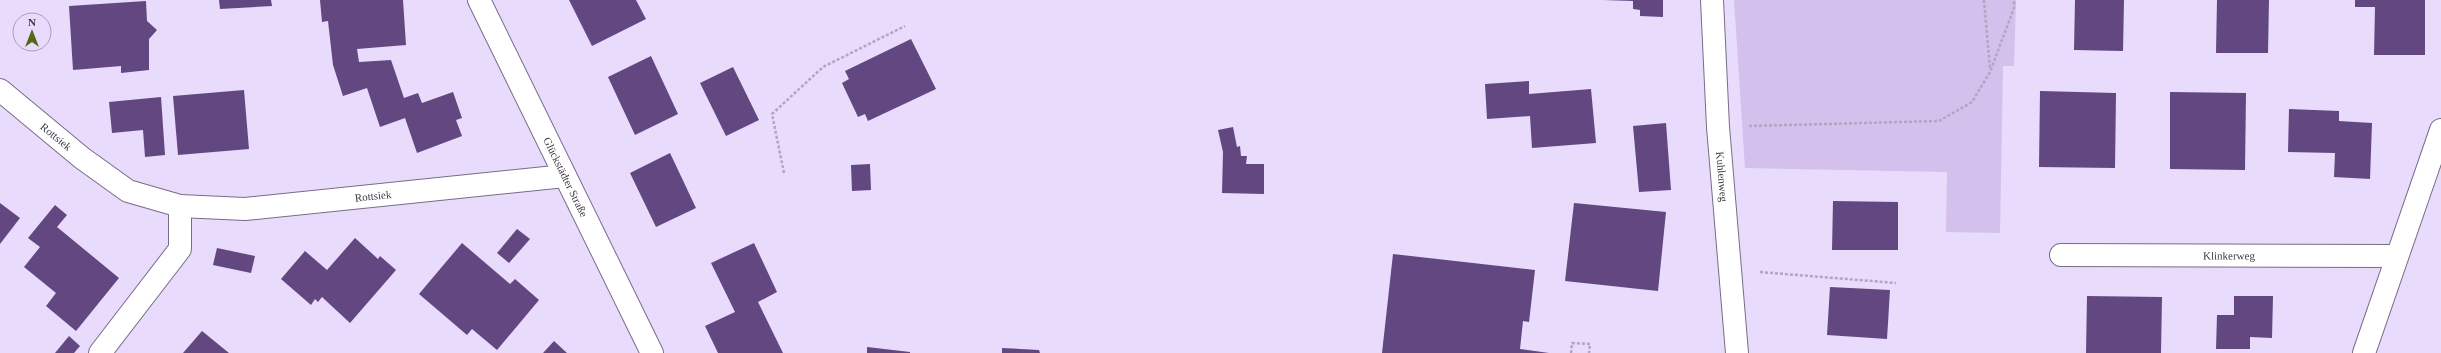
<svg xmlns="http://www.w3.org/2000/svg" width="2441" height="353" font-family="'Times New Roman',serif">
	<style>
		.green { fill: #d3c0ec }
		.building { fill: #624780 }
		.lines { fill: none; stroke-linecap: round; stroke-linejoin: round }
		.minor-casing { stroke: #786c89; stroke-width: 24 }
		.path { stroke: #b1a6c0; stroke-width: 2.5; stroke-dasharray: 3 2; stroke-linecap: butt }
		.minor { stroke: #fff; stroke-width: 22 }
		.labels { text-anchor: middle; dominant-baseline: central; stroke-width: 4; stroke-linejoin: round; paint-order: stroke }
		.street-label { font-size: 11px; fill: #3e3946; stroke: #e9dbfc }
	</style>
	<rect width="100%" height="100%" fill="#e9dbfc"/>
	<path class="green" d="M1734,0H2016L2014,66H2003L2000,233L1946,232L1947,172L1745,168Z"/>
	<g class="building">
		<path d="M219,0H271L272,6L220,9Z"/>
		<path d="M320,0H403L406,45L357,49L359,62L391,60L404,98L418,93L422,103L453,92L462,118L456,120L462,136L417,153L405,118L380,127L367,88L343,96L333,65L328,21L322,22Z"/>
		<path d="M569,0H636L646,19L592,46Z"/>
		<path d="M1603,0H1663V17L1640,16V10L1633,9V1Z"/>
		<path d="M2075,0H2124L2123,51L2074,50Z"/>
		<path d="M2217,0H2269L2268,53H2216Z"/>
		<path d="M2355,0H2425V55H2374L2375,7H2355Z"/>
		<path d="M146,1L147,21L157,30L149,39V70L121,73V66L73,70L69,6Z"/>
		<path d="M911,39L936,89L868,121L865,114L858,117L842,83L849,79L845,71Z"/>
		<path d="M651,56L678,114L635,135L608,77Z"/>
		<path d="M733,67L759,120L726,136L700,83Z"/>
		<path d="M1529,81V94L1591,89L1596,143L1532,148L1530,116L1487,119L1485,84Z"/>
		<path d="M244,90L249,149L178,155L173,96Z"/>
		<path d="M2040,91L2116,93L2115,168L2039,167Z"/>
		<path d="M2170,92L2246,93L2245,170L2170,169Z"/>
		<path d="M161,97L165,155L145,157L143,130L112,133L109,102Z"/>
		<path d="M2289,109L2339,111V121L2372,123L2370,179L2334,177L2335,153L2288,152Z"/>
		<path d="M1666,123L1671,190L1639,192L1633,126Z"/>
		<path d="M1233,127L1237,147L1240,146L1241,156H1247L1246,164H1264V194L1222,193L1223,152L1218,130Z"/>
		<path d="M670,153L696,208L656,227L630,173Z"/>
		<path d="M870,164L871,190L852,191L851,165Z"/>
		<path d="M1833,201L1898,202V250H1832Z"/>
		<path d="M0,203L20,218L0,244Z"/>
		<path d="M1574,203L1666,212L1658,291L1565,281Z"/>
		<path d="M55,205L67,215L57,227L119,278L76,331L46,306L56,293L24,267L40,247L28,238Z"/>
		<path d="M517,229L530,239L509,263L497,253Z"/>
		<path d="M355,238L378,259L380,256L396,270L350,323L322,297L318,302L315,299L311,305L281,279L305,251L327,270Z"/>
		<path d="M462,243L510,284L515,279L539,300L497,350L472,329L467,335L419,294Z"/>
		<path d="M754,243L777,292L758,302L783,353H718L705,326L735,312L711,263Z"/>
		<path d="M217,248L255,256L251,273L213,265Z"/>
		<path d="M1393,254L1535,270L1529,322L1523,321L1520,349L1549,353H1382Z"/>
		<path d="M1830,287L1890,290L1887,339L1827,335Z"/>
		<path d="M2087,296L2162,297L2161,353H2086Z"/>
		<path d="M2234,296H2273L2272,338L2250,337V349H2216L2217,315H2234Z"/>
		<path d="M202,331L229,353H183Z"/>
		<path d="M69,336L80,346L74,353H55Z"/>
		<path d="M554,341L567,353H543Z"/>
		<path d="M867,347L910,352V353H867Z"/>
		<path d="M1002,348L1039,350L1040,353H1002Z"/>
	</g>
	<g class="lines">
		<defs>
			<g id="minor">
				<path id="s1" d="M479,0L652,353"/>
				<path id="s2" d="M1712,0L1718,127L1737,353"/>
				<path id="s3" d="M0,90L82,158L128,191L180,206L245,209L565,176"/>
				<path id="s4" d="M2061,255L2397,256"/>
				<path d="M100,353L180,249V206"/>
				<path d="M2364,353L2441,130"/>
			</g>
		</defs>
		<use href="#minor" class="minor-casing"/>
		<g class="path">
			<path d="M1984,0L1990,69"/>
			<path d="M1749,126L1939,121L1972,102L1990,72L2014,8V0"/>
			<path d="M784,173L772,114L823,67L905,26"/>
			<path d="M1760,272L1896,283"/>
			<path d="M1571,353L1572,343L1590,344L1589,353"/>
		</g>
		<use href="#minor" class="minor"/>
	</g>
	<g class="labels">
		<g class="street-label">
			<text stroke="none"><textPath href="#s3" startOffset="73">Rottsiek</textPath></text>
			<text stroke="none"><textPath href="#s1" startOffset="197">Glückstädter Straße</textPath></text>
			<text stroke="none"><textPath href="#s2" startOffset="177">Kuhlenweg</textPath></text>
			<text stroke="none"><textPath href="#s3" startOffset="411">Rottsiek</textPath></text>
			<text stroke="none"><textPath href="#s4" startOffset="168">Klinkerweg</textPath></text>
		</g>
	</g>
	<g transform="translate(32 32)"><circle r="19" fill="#e9dbfc" stroke="#a59ab3"/>
	<path d="M0-3L7 15L0 10L-7 15Z" fill="#526918"/>
	<text y="-6" font-size="11" font-weight="bold" text-anchor="middle" fill="#3e3946">N</text>
	</g>
</svg>
